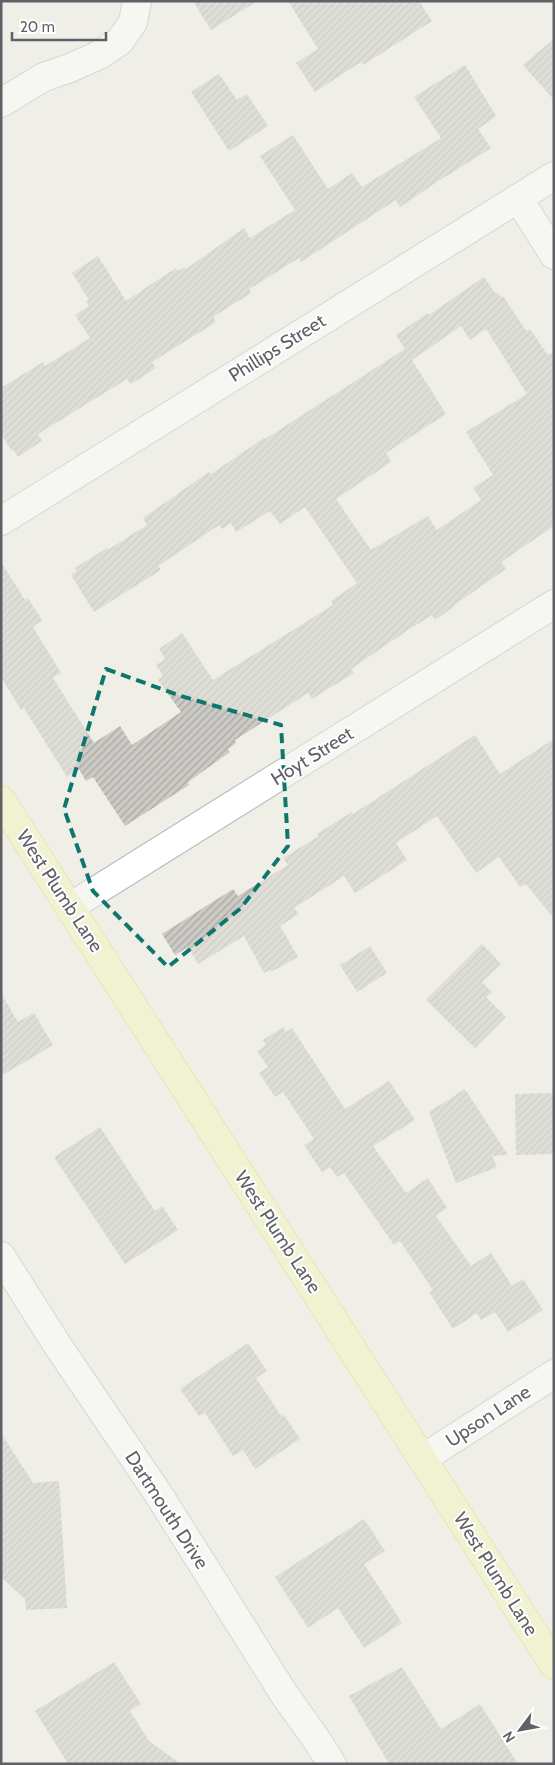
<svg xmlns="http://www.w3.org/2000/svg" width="555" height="1765" font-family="Cabin,sans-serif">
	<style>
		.building { fill: url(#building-hatch); fill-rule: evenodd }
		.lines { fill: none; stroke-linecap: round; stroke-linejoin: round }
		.minor-casing { stroke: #b8b8bd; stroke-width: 30 }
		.major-casing { stroke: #e3d96e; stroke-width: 30 }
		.minor { stroke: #fff; stroke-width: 28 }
		.major { stroke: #f4f7b6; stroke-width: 28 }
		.marked { fill: none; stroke: #0f766e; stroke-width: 4; stroke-dasharray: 10 6; stroke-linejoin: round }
		.labels { text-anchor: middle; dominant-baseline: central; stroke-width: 4; stroke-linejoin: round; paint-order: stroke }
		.street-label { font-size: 19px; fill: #5f6166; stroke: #fff }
	</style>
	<defs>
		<pattern id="building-hatch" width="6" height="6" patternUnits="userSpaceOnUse" patternTransform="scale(1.25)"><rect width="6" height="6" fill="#cbcac4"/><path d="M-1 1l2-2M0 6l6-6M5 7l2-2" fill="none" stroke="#a8a7a3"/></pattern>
	</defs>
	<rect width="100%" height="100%" fill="#efefe8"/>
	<g class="building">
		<path d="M193,1H257L211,30Z"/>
		<path d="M288,1H419L432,21L363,65L361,62L315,92L296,63L318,49Z"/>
		<path d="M554,39V100L523,65Z"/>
		<path d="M465,65L496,116L478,129L491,148L440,180L400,207L396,200L301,262L299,258L249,289L251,293L213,317L216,322L152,362L156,368L131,384L127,379L38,434L42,441L18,457L14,450L12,451L1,434V388L43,362L45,366L90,338L75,315L89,306L86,301L89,300L72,273L98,256L126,301L176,268L178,271L185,267L186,269L244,228L250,238L295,210L260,156L293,135L328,189L352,173L362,187L441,138L414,97Z"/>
		<path d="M219,74L237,100L247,94L268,126L229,151L191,92Z"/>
		<path d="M484,277L495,293L497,292L501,297L503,296L526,331L530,329L547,354L554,353V526L501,562L506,569L454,605L455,606L435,620L432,615L408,630L351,669L354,673L312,699L308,693L235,740L236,743L228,749L230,752L188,782L189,785L125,826L93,777L86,781L79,769L67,777L24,708L21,710L1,677V562L25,600L28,598L42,620L33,627L61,673L53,678L94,743L120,726L132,745L181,712L158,680L163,676L156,665L165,659L159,649L182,633L213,680L333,605L331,601L357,583L305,507L280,524L270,511L236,532L231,523L222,529L219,525L158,566L161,570L94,612L71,575L77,571L75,568L107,548L108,550L147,525L143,518L209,472L211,474L264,438L265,439L405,349L396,335L428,313L429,315ZM461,326L470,340L486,329L527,394L466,432L493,475L473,488L481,500L437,530L428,516L371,550L336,499L391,462L386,453L446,414L412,360Z"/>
		<path d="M475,735L500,774L554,739V919L526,884L520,887L499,857L476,873L437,816L396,843L407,860L355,893L344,876L294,908L299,914L280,926L298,957L271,972L270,970L264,973L244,936L198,964L188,947L175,955L162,934L233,889L238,896L288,865L283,858L319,836L317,834L352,812L353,814Z"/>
		<path d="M482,944L501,964L482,982L492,992L486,997L506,1017L475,1048L426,1000Z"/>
		<path d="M370,946L387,973L357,992L340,965Z"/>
		<path d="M1,993L18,1022L34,1013L53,1045L1,1076Z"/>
		<path d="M283,1027L286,1032L292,1028L345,1109L389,1081L415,1120L373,1146L406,1193L428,1178L447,1208L436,1216L471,1266L491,1253L512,1286L523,1279L543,1310L508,1332L495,1312L481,1320L477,1313L453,1329L429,1292L433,1290L400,1241L394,1245L344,1173L337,1177L330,1167L322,1172L304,1145L314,1139L283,1092L275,1097L259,1073L268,1067L257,1051L266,1045L263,1040Z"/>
		<path d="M465,1089L508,1155L492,1156L497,1167L456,1183L429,1112Z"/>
		<path d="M554,1093V1154L516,1155L515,1094Z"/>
		<path d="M100,1127L155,1211L162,1206L178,1230L125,1264L54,1157Z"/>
		<path d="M248,1343L267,1371L256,1378L282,1417L284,1415L300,1439L255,1469L243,1450L233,1456L205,1413L199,1416L180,1389Z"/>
		<path d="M1,1433L33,1483L59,1481L67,1608L26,1610L25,1599L1,1577Z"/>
		<path d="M364,1519L385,1551L364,1564L402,1623L364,1648L338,1608L308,1628L275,1577Z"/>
		<path d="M114,1662L141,1704L130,1711L149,1741L181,1764H68L35,1711Z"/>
		<path d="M402,1667L441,1729L480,1704L518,1764H389L349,1696Z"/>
	</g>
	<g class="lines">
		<defs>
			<g id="minor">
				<path d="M1,103L44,77L70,68L99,55L120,41L133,22L137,1"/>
				<path d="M518,198L554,255"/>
				<path d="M1,521L554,176"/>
				<path d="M70,907L554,604"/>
				<path d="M1,1256L56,1343L159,1495L284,1694L314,1736L332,1764"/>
				<path d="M422,1459L554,1374"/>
			</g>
			<path id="major" d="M1,800L554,1665"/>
		</defs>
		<use href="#minor" class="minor-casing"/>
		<use href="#major" class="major-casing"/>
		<use href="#minor" class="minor"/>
		<use href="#major" class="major"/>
	</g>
	<path d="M0 0H555V1765H0ZM106,669L181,696L281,725L288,846L241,908L168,967L93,891L64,809Z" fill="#efefe8" fill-opacity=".55" fill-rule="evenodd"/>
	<path class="marked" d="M106,669L181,696L281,725L288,846L241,908L168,967L93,891L64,809Z"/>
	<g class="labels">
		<g class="street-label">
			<text transform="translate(277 348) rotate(-32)">Phillips Street</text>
			<text transform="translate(312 756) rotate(-32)">Hoyt Street</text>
			<text transform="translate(60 891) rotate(57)">West Plumb Lane</text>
			<text transform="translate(278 1232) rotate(57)">West Plumb Lane</text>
			<text transform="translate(488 1416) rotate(-33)">Upson Lane</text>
			<text transform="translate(167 1510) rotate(57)">Dartmouth Drive</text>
			<text transform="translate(496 1574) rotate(58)">West Plumb Lane</text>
		</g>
	</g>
	<rect width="555" height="1765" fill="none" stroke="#5f6166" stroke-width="5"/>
	<g transform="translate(520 1730) rotate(238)" stroke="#ffffff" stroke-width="4" paint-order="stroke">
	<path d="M0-4L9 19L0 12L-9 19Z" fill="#5f6166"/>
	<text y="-8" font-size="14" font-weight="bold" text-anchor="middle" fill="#5f6166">N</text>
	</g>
	<path d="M12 32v8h94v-8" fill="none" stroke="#5f6166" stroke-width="2.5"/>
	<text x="20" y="32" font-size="15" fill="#5f6166" stroke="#ffffff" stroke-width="4" paint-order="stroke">20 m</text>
</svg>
